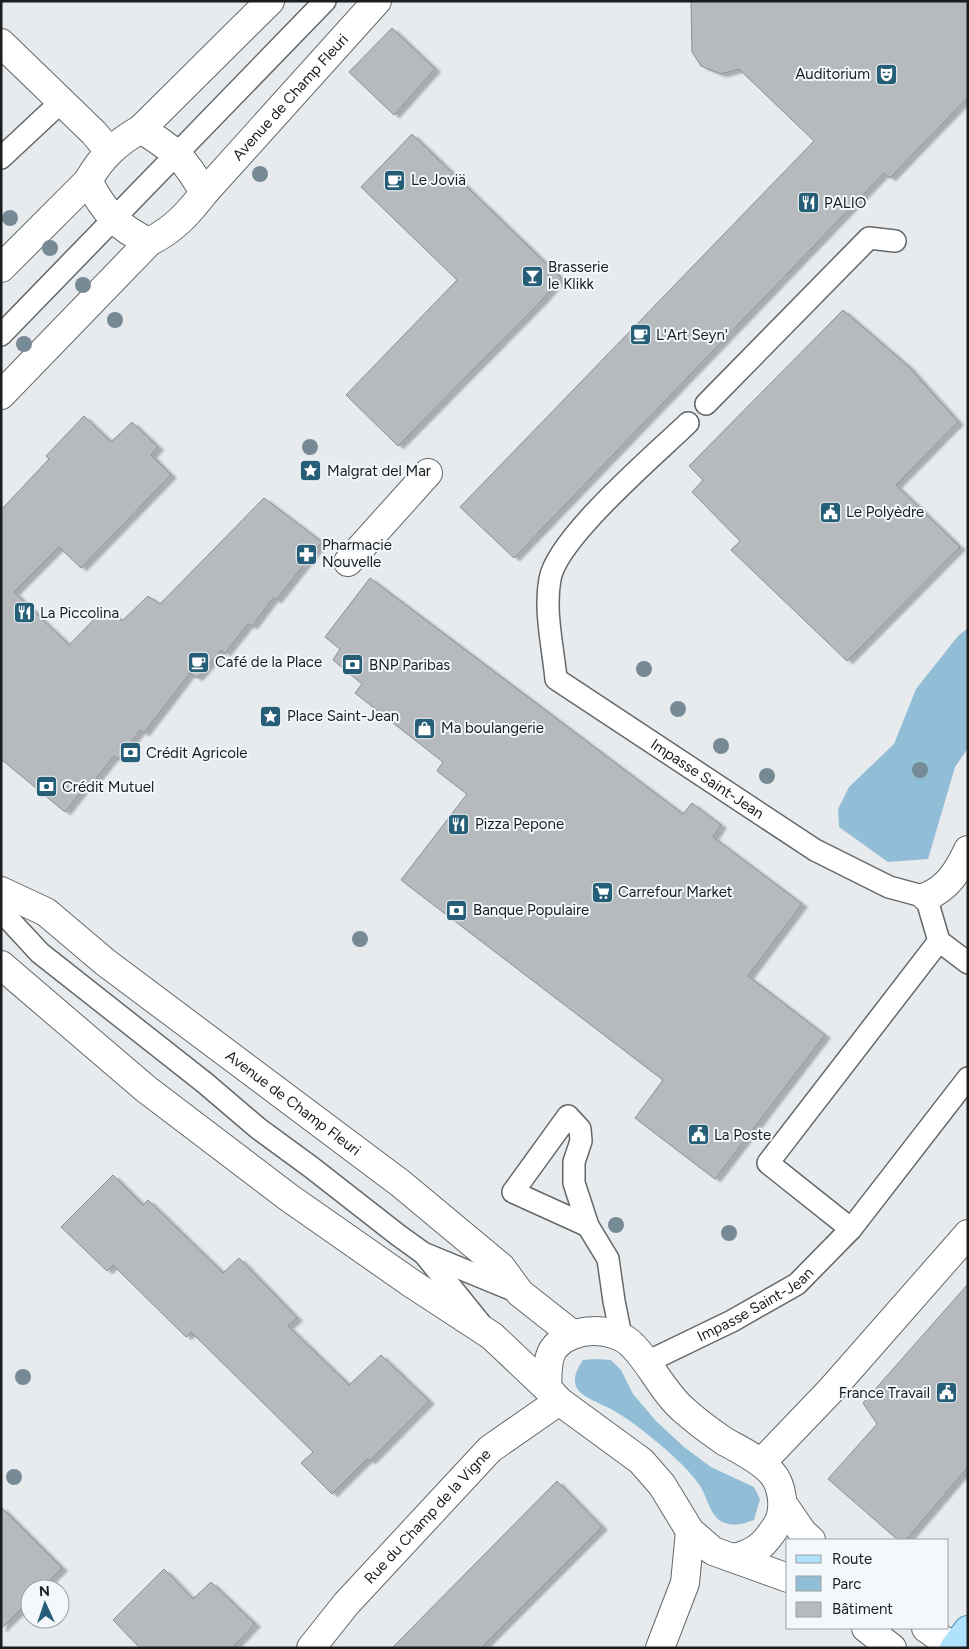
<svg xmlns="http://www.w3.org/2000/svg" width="969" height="1649" font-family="Figtree,sans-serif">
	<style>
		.green { fill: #91bed6 }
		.building { fill: #b6babc; stroke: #8c9092; filter: url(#shadow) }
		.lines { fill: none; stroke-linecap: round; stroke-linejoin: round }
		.lane-casing { stroke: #65686a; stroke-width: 24 }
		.street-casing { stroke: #65686a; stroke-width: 30 }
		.secondary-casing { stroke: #65686a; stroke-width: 30 }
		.primary-casing { stroke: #5991ae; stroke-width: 30 }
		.lane { stroke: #fff; stroke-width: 21 }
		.street { stroke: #fff; stroke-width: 28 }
		.secondary { stroke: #fff; stroke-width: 28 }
		.primary { stroke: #afe3fd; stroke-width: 28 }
		.tree { fill: #758a94 }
		.labels { text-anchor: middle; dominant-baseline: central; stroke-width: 4; stroke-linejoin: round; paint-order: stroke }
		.poi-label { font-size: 15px; fill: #1c1d1e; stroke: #f4f8fa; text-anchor: start }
		.street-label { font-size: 15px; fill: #1c1d1e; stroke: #f4f8fa }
	</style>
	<defs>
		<filter id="shadow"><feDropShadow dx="5.5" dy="3" stdDeviation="1" flood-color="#0004"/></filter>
	</defs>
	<rect width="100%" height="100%" fill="#e7ebed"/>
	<g class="green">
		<path d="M968,628V748L955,767L928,859L888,862L839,827L838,809L849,787L894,744L916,689L958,636Z"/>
		<path d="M596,1359L611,1360L621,1370L633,1394L656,1421L684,1447L711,1467L754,1487L760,1499L754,1520C745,1523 736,1527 725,1523C710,1518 708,1498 700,1486C687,1466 664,1448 646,1433C635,1424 623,1416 611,1409C588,1397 561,1392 583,1360Z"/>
	</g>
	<g class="building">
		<path d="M691,1H968V97L890,178L884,173L514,558L460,507L814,141L739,69L721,74L701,66L692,52Z"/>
		<path d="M392,28L435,69L394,115L349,72Z"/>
		<path d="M412,134L561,278L542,300L398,446L346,395L457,280L361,187Z"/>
		<path d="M843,310L908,366L958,422L896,485L960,547L847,661L731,550L740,541L692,492L703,480L689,466Z"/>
		<path d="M84,416L111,442L132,422L158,447L151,455L171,475L81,568L59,547L14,592L69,645L105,608L122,621L148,596L160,604L264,498L322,542L276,600L273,598L252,626L248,624L225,653L221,650L197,678L190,673L144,733L140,730L118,759L114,756L90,786L87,784L65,812L1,759V510L49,459L46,456Z"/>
		<path d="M370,578L683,814L692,803L721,825L713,837L802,904L748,976L825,1035L715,1179L635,1118L663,1080L401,880L467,794L437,771L443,762L355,693L362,684L333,660L340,649L325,637Z"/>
		<path d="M113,1175L143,1205L148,1200L223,1273L239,1258L297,1318L288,1326L349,1385L381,1355L429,1401L370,1461L367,1459L332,1494L301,1463L313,1452L191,1332L186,1337L113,1265L107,1271L61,1227Z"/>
		<path d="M968,1284V1467L906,1540H898L828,1479L877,1424L863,1403Z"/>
		<path d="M557,1481L602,1527L481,1648H392Z"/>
		<path d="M1,1507L62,1568L41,1589H30V1600L1,1629Z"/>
		<path d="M164,1569L193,1599L211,1582L255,1624L232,1648H140L113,1620Z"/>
	</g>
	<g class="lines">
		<defs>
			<g id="lane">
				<path d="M1,158L62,101"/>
				<path d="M1,335L325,1"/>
				<path d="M706,404L869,238L895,241"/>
				<path id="s1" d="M688,423C655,455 557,538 550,579C544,611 553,647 556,679L815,850L889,887L926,897L939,941"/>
				<path d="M1,911L40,953L205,1083L259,1129L311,1167L398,1235L423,1253L520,1293"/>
				<path d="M568,1116L580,1129L581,1141L574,1162V1183L588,1226L513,1192Z"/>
				<path d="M588,1226L608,1259L614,1301L621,1336"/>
				<path d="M851,1229L768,1163L939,941L968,963"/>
				<path d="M425,1255L480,1323"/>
				<path id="s2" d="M645,1363L732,1321L797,1284L851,1229L968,1078"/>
			</g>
			<g id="street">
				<path d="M1,43L94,133L109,151"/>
				<path d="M348,562L428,473"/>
				<path d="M926,897C948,888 958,871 968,850"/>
				<path id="s3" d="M311,1648L346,1604L490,1449L559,1401"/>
			</g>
			<g id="secondary">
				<path d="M141,129L270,1"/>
				<path id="s4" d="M204,193L377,1"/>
				<path d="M1,268L88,181"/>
				<path d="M1,395L149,242C173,230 188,214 204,193C185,158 174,150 141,129C118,142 101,157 88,181C104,211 118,228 149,242"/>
				<path id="s5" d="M1,891L46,912L105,962L400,1183L501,1267L520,1293L572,1334"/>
				<path d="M1,965L146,1089L288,1197L411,1283L492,1336L547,1388L559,1401L641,1461L662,1485L690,1531L713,1551L788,1578"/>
				<path d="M547,1388C548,1376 546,1357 555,1347C572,1326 615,1326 633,1346C651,1364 664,1394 685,1411C697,1422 711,1432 724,1441C740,1450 759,1459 771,1472C783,1485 786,1510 777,1525C765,1544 756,1553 734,1558"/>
				<path d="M761,1463L831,1390L968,1234"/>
				<path d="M783,1504L803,1533L811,1540"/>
				<path d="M866,1628L892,1648"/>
				<path d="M926,1628L954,1648"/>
				<path d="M660,1648L685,1583L690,1531"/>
			</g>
			<path id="primary" d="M954,1648L968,1630"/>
		</defs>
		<use href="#lane" class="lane-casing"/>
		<use href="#street" class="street-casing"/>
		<use href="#secondary" class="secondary-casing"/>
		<use href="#primary" class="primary-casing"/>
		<use href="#lane" class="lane"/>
		<use href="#street" class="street"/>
		<use href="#secondary" class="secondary"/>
		<use href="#primary" class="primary"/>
	</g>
	<g class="tree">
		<circle cx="260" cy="174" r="8"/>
		<circle cx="10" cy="218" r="8"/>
		<circle cx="50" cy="248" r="8"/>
		<circle cx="83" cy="285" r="8"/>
		<circle cx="115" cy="320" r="8"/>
		<circle cx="24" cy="344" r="8"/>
		<circle cx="310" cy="447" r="8"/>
		<circle cx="644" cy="669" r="8"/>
		<circle cx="678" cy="709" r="8"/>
		<circle cx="721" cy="746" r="8"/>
		<circle cx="920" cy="770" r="8"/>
		<circle cx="767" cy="776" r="8"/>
		<circle cx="360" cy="939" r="8"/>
		<circle cx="616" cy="1225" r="8"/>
		<circle cx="729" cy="1233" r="8"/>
		<circle cx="23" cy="1377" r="8"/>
		<circle cx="14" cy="1477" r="8"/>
	</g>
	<defs>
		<symbol id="theatre-square" viewBox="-11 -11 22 22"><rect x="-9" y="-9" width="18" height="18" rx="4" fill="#265e78" stroke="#f4f8fa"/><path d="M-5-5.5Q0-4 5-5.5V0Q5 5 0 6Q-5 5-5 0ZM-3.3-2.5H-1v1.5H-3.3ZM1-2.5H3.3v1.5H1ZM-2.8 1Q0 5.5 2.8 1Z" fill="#fff"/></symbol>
		<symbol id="cafe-square" viewBox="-11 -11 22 22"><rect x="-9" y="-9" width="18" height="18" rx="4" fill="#265e78" stroke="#f4f8fa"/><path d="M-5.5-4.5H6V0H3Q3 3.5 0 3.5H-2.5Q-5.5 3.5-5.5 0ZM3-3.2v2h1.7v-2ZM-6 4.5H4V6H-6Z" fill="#fff"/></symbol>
		<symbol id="restaurant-square" viewBox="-11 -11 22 22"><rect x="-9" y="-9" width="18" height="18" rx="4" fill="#265e78" stroke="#f4f8fa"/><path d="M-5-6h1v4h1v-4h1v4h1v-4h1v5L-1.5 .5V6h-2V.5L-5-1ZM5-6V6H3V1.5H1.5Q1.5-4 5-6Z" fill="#fff"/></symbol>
		<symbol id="bar-square" viewBox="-11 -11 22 22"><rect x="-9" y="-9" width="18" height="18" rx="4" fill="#265e78" stroke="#f4f8fa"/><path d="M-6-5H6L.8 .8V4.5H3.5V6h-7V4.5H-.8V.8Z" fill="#fff"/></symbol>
		<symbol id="sight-square" viewBox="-11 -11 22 22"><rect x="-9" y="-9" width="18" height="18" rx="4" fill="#265e78" stroke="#f4f8fa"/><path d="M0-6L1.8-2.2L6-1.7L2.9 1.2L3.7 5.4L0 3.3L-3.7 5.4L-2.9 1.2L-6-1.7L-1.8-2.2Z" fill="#fff"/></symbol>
		<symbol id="civic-square" viewBox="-11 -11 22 22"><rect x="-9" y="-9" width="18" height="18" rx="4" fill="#265e78" stroke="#f4f8fa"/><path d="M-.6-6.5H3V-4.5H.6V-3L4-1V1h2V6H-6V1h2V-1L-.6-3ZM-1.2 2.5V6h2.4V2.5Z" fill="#fff"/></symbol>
		<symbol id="pharmacy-square" viewBox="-11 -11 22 22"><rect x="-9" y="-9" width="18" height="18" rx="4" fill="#265e78" stroke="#f4f8fa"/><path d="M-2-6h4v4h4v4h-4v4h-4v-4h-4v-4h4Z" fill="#fff"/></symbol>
		<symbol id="bank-square" viewBox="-11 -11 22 22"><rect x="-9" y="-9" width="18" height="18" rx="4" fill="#265e78" stroke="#f4f8fa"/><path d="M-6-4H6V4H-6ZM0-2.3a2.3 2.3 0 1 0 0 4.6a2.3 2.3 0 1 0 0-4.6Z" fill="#fff"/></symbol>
		<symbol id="shop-square" viewBox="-11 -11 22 22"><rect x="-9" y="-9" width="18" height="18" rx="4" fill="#265e78" stroke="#f4f8fa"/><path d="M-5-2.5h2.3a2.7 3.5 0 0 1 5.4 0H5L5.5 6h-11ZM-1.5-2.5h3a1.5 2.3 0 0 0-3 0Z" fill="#fff"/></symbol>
		<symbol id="supermarket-square" viewBox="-11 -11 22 22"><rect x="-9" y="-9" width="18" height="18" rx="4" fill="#265e78" stroke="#f4f8fa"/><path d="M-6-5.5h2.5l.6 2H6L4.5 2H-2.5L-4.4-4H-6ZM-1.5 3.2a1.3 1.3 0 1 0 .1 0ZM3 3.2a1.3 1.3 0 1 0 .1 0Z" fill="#fff"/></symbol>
	</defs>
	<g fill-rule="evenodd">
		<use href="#theatre-square" x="874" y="62" width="25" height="25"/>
		<use href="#cafe-square" x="382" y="168" width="25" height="25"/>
		<use href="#restaurant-square" x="796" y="190" width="25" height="25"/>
		<use href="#bar-square" x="520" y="264" width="25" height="25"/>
		<use href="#cafe-square" x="628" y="322" width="25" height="25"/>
		<use href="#sight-square" x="298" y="458" width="25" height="25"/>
		<use href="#civic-square" x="818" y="500" width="25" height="25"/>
		<use href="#pharmacy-square" x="294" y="542" width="25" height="25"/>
		<use href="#restaurant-square" x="12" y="600" width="25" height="25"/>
		<use href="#cafe-square" x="186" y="650" width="25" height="25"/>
		<use href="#bank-square" x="340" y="652" width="25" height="25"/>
		<use href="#sight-square" x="258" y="704" width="25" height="25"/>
		<use href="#shop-square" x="412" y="716" width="25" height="25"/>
		<use href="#bank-square" x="118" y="740" width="25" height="25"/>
		<use href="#bank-square" x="34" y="774" width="25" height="25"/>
		<use href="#restaurant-square" x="446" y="812" width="25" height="25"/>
		<use href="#supermarket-square" x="590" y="880" width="25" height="25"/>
		<use href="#bank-square" x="444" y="898" width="25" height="25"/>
		<use href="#civic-square" x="686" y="1122" width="25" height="25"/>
		<use href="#civic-square" x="934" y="1380" width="25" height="25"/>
	</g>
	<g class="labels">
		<g class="poi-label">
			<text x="870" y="74" text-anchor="end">Auditorium</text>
			<text x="411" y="180">Le Joviä</text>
			<text x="824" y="203">PALIO</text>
			<text x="548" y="267">Brasserie<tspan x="548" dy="17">le Klikk</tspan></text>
			<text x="656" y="335">L'Art Seyn'</text>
			<text x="327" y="471">Malgrat del Mar</text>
			<text x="846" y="512">Le Polyèdre</text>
			<text x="322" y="545">Pharmacie<tspan x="322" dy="17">Nouvelle</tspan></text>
			<text x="40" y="613">La Piccolina</text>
			<text x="215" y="662">Café de la Place</text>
			<text x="369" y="665">BNP Paribas</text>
			<text x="287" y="716">Place Saint-Jean</text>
			<text x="441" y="728">Ma boulangerie</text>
			<text x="146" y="753">Crédit Agricole</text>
			<text x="62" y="787">Crédit Mutuel</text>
			<text x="475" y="824">Pizza Pepone</text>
			<text x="618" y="892">Carrefour Market</text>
			<text x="473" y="910">Banque Populaire</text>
			<text x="714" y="1135">La Poste</text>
			<text x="930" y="1393" text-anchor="end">France Travail</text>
		</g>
		<g class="street-label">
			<text stroke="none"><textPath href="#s4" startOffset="129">Avenue de Champ Fleuri</textPath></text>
			<text stroke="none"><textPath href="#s1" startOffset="492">Impasse Saint-Jean</textPath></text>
			<text stroke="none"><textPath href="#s5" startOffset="362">Avenue de Champ Fleuri</textPath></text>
			<text stroke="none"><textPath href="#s2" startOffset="125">Impasse Saint-Jean</textPath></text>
			<text stroke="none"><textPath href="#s3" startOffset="176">Rue du Champ de la Vigne</textPath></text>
		</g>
	</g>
	<rect width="969" height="1649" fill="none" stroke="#1c1d1e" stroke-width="5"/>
	<rect x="786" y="1539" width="162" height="90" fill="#f4f8fa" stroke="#9ea0a2"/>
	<rect x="796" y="1555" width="25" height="8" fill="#afe3fd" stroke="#9ea0a2"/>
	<text x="832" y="1564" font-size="15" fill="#1c1d1e">Route</text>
	<rect x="796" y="1576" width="25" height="15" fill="#91bed6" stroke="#9ea0a2"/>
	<text x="832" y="1589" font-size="15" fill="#1c1d1e">Parc</text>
	<rect x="796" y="1602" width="25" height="15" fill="#b6babc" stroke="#9ea0a2"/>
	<text x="832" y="1614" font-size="15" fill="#1c1d1e">Bâtiment</text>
	<g transform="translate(45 1604) rotate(357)"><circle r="24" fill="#f4f8fa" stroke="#9ea0a2"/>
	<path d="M0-4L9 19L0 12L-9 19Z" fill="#265e78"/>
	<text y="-8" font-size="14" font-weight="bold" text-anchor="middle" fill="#1c1d1e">N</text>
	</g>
</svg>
